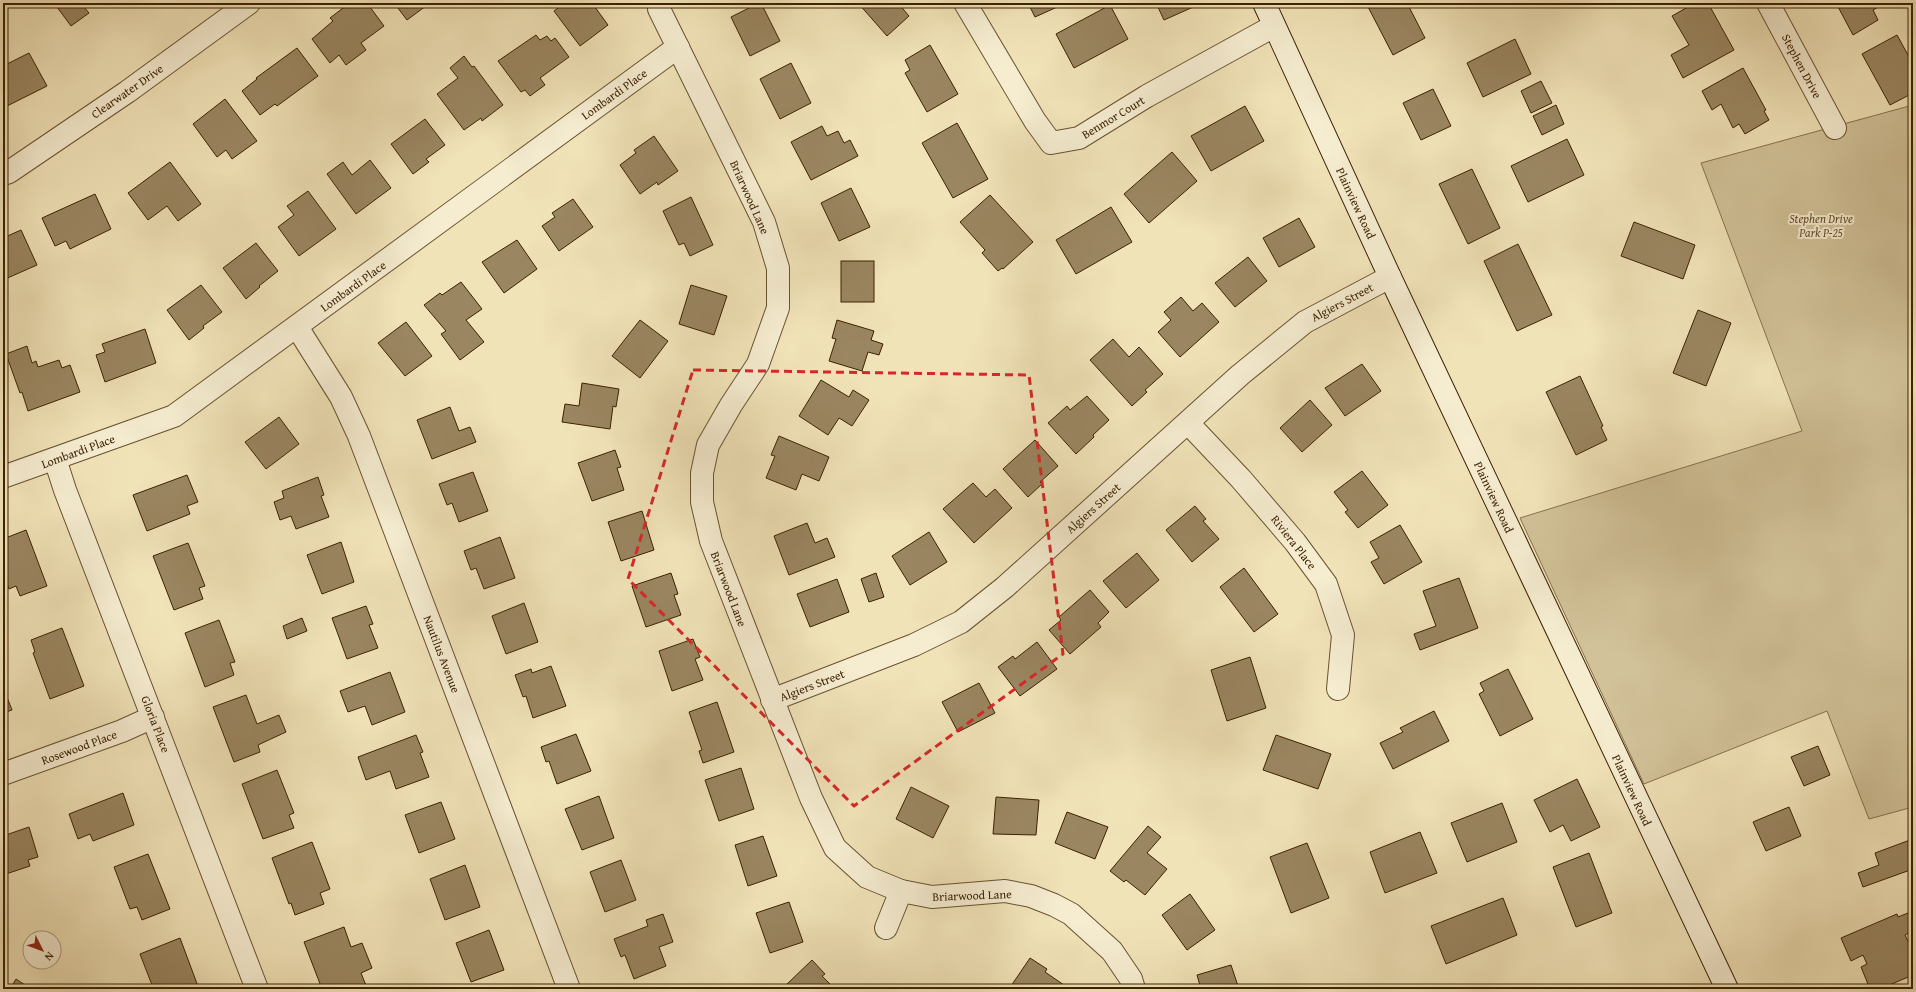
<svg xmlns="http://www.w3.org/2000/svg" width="1916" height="992" font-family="'Gentium Book Plus',serif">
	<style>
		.green { fill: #d2c299; stroke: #87724e }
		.building { fill: #9a8661; stroke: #3c2202 }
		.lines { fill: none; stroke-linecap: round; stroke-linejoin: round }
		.minor-casing { stroke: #695230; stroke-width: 24 }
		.secondary-casing { stroke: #3c2202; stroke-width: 24 }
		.minor { stroke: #f6edd1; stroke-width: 22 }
		.secondary { stroke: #f6edd1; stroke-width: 22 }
		.marked { fill: none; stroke: #d62828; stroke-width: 3; stroke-dasharray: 8 5; stroke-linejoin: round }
		.labels { text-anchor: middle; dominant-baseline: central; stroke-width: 4; stroke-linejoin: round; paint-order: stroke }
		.street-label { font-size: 12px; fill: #3c2202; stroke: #f6edd1 }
		.park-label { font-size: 12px; font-style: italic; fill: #624a28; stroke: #f6edd1 }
	</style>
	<rect width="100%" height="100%" fill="#f1e3b8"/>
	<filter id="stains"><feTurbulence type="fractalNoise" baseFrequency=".005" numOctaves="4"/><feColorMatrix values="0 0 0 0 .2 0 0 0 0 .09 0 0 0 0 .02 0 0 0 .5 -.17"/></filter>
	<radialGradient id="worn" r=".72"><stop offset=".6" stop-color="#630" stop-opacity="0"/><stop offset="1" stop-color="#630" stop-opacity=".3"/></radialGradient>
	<path class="green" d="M1913,105V807L1869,819L1827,711L1644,784L1520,518L1802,431L1701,163Z"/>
	<g class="building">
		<path d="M54,3H89L84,7L89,13L71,26Z"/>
		<path d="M357,3H367L384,26L361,43L366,50L346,65L339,55L330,63L312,39L333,21L330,18L347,5L350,8Z"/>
		<path d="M394,3H430L407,20Z"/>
		<path d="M565,3H592L608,25L580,46L554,11Z"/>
		<path d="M759,3H761L780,41L750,56L731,17Z"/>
		<path d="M858,3H898L909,16L887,36Z"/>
		<path d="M1028,3H1066L1035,17Z"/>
		<path d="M1156,3H1200V4L1164,20Z"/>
		<path d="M1366,3H1407L1425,38L1393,55Z"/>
		<path d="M1695,3H1708L1734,50L1683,78L1671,55L1689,45L1672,16Z"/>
		<path d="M1836,3H1878L1880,6L1873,10L1878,20L1853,35Z"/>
		<path d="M1110,5L1128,39L1074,68L1056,34Z"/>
		<path d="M536,35L540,40L547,36L551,41L555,38L569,57L540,78L545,85L530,96L525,90L521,92L498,61Z"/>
		<path d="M1897,35L1913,64V79L1910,80L1913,86V93L1890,105L1862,54Z"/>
		<path d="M1515,39L1531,74L1483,97L1467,63Z"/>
		<path d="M930,45L958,94L927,112L905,73L910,70L905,60Z"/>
		<path d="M297,48L318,76L277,106L275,104L260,115L242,91L257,79L256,78Z"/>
		<path d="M29,53L47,86L3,108V66Z"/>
		<path d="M464,56L472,67L474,66L503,105L482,121L481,118L464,130L437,94L458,78L450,68Z"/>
		<path d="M791,63L811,103L780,119L760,79Z"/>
		<path d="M1743,68L1766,110L1764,111L1769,120L1745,134L1739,124L1733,128L1721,104L1712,110L1702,91Z"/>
		<path d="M1541,81L1552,103L1531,113L1521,91Z"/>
		<path d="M1433,89L1451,126L1421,140L1403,103Z"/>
		<path d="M225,99L257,141L232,159L226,150L217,157L193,124Z"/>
		<path d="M1556,105L1564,124L1542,135L1533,116Z"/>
		<path d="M1245,106L1264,141L1211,171L1191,136Z"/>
		<path d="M425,119L445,145L426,159L429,162L413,174L391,144Z"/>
		<path d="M957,123L988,179L953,198L922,143Z"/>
		<path d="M822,126L827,136L838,131L844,143L850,140L858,156L811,180L791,142Z"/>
		<path d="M654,136L678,171L658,185L657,182L640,194L620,165L636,153L634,150Z"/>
		<path d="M1567,139L1584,175L1528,202L1511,166Z"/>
		<path d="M1172,152L1197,181L1149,223L1124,194Z"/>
		<path d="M370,160L391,188L356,214L327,174L343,162L352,175Z"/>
		<path d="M170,162L201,204L178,221L167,206L148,220L128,193Z"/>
		<path d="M1472,169L1500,228L1468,244L1439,184Z"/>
		<path d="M851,188L870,227L839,241L821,203Z"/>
		<path d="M308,191L336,229L299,256L278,227L294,215L287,206Z"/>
		<path d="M95,194L111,229L70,249L66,241L55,246L42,218Z"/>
		<path d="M990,195L1033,242L1003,269L1002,268L998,271L982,253L985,250L960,222Z"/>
		<path d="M691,197L713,245L690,256L684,243L679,245L663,211Z"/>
		<path d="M573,199L593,227L559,251L542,226L555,217L552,213Z"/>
		<path d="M1111,207L1132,242L1076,274L1056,240Z"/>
		<path d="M1299,218L1315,247L1279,267L1263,238Z"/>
		<path d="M1634,222L1695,245L1683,279L1621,256Z"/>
		<path d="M21,230L37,265L3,280V238Z"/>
		<path d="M517,240L537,269L504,293L482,262Z"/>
		<path d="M256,243L278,271L259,286L260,287L246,299L223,268Z"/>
		<path d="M1518,244L1552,315L1517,331L1484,261Z"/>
		<path d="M1248,257L1267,281L1235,307L1215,283Z"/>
		<rect x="841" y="261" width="33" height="41"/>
		<path d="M461,282L482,309L466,320L484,342L460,360L441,334L446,331L424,305L440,293L442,295Z"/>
		<path d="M201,285L222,312L203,326L204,328L189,340L167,310Z"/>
		<path d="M691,285L727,296L714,335L679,324Z"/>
		<path d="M1181,297L1193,311L1202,303L1219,322L1180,357L1158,332L1171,320L1164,312Z"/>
		<path d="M1698,310L1731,323L1706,386L1673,373Z"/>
		<path d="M640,320L668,341L640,378L612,356Z"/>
		<path d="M837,320L874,331L871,340L883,344L879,355L868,352L862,371L829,361L836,339L832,338Z"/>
		<path d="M406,322L432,356L405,376L378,343Z"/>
		<path d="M145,329L156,363L105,382L96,355L105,352L102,344Z"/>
		<path d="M1113,339L1129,357L1139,347L1163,374L1145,390L1147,392L1132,406L1090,360Z"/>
		<path d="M27,346L32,363L36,361L38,367L59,360L62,368L70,365L80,392L28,411L22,392L20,393L6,354Z"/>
		<path d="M1362,364L1381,391L1345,416L1325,388Z"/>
		<path d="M1580,376L1603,426L1601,427L1607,440L1576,455L1546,392Z"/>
		<path d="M821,380L849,397L853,390L869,400L852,426L839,418L828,435L799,416Z"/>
		<path d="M582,383L619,389L616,407L613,406L610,429L562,422L565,404L579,406Z"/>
		<path d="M1087,396L1109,420L1093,435L1094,437L1076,454L1048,423L1067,406L1070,410Z"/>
		<path d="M1310,400L1332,425L1302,452L1280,428Z"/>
		<path d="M450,407L459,431L470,427L476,442L432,459L417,420Z"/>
		<path d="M279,417L299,444L266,469L245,442Z"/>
		<path d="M779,436L829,457L819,481L802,474L796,490L766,478L775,456L771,455Z"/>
		<path d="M1035,440L1058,466L1040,482L1042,484L1028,497L1003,469Z"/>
		<path d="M615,450L621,467L617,468L624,490L592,501L578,463Z"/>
		<path d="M1362,471L1388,505L1358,528L1345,512L1348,510L1334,492Z"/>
		<path d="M473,472L488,511L459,522L452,503L447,505L439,484Z"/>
		<path d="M187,475L198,502L187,506L190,514L147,531L133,495Z"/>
		<path d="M318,477L324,495L321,496L329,517L296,529L291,516L280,520L274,502L284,498L282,491Z"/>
		<path d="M973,483L986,497L995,489L1012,508L974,543L943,509Z"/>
		<path d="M1195,506L1206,519L1203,521L1219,539L1192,562L1166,530Z"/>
		<path d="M642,511L654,550L621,561L608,522Z"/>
		<path d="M807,523L815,543L827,538L835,557L789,575L774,536Z"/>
		<path d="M1400,525L1422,562L1384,584L1371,562L1379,558L1370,542Z"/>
		<path d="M26,530L47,586L20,596L16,586L9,589L3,573V539Z"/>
		<path d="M929,532L947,562L910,585L892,556Z"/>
		<path d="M500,537L515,578L484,589L476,568L471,570L464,551Z"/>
		<path d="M341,542L354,582L322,594L307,555Z"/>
		<path d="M188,543L205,586L199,588L203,599L174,610L153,556Z"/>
		<path d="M1137,553L1159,580L1126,608L1103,581Z"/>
		<path d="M1244,568L1278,614L1254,632L1220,587Z"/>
		<path d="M671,573L678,594L674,595L681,615L646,627L632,586Z"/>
		<path d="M876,573L884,597L869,602L861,579Z"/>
		<path d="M1459,578L1478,628L1420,650L1414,634L1436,626L1423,591Z"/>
		<path d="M837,579L849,612L810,627L797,594Z"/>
		<path d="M1090,590L1109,612L1098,623L1101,627L1070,654L1049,630L1061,620L1059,617Z"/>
		<path d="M524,603L538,642L506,654L492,616Z"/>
		<path d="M366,606L373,624L369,625L378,648L347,659L332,618Z"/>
		<path d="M302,618L307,631L287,639L283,626Z"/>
		<path d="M219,620L235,662L230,663L234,675L205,687L185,633Z"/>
		<path d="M62,628L84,686L50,699L33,653L35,652L31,640Z"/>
		<path d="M693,639L700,657L695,659L703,680L672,691L659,651Z"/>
		<path d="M1037,642L1057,669L1020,696L998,667L1013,656L1015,659Z"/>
		<path d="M1250,657L1266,708L1227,721L1211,670Z"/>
		<path d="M551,666L566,706L533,718L526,696L523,697L515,675L531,669L532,673Z"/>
		<path d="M1508,669L1533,719L1500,736L1479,694L1484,691L1480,683Z"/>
		<path d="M390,672L405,712L372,725L365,706L348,712L340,691Z"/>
		<path d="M979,683L995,713L958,732L942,702Z"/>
		<path d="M3,687L12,710L3,713Z"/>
		<path d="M246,695L257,724L279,715L286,732L258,745L260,752L234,762L213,707Z"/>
		<path d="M717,702L734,752L703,763L699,751L702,750L689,712Z"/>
		<path d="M1434,711L1449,741L1393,769L1380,743L1403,732L1400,728Z"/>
		<path d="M576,734L591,771L557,784L549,761L546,762L541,747Z"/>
		<path d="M416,735L423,752L420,753L429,777L396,789L390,771L366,780L358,757Z"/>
		<path d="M1276,735L1331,754L1318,789L1263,770Z"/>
		<path d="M1818,746L1830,775L1804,786L1791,757Z"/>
		<path d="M741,768L754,809L719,821L705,780Z"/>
		<path d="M277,770L294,813L289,815L294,828L263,839L242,784Z"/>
		<path d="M1577,779L1600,827L1571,841L1563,825L1550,832L1534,800Z"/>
		<path d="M911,787L949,806L933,838L896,819Z"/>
		<path d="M123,793L134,825L93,841L90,834L78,839L69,814Z"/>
		<path d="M599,796L614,838L582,850L565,809Z"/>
		<path d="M996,797L1039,800L1036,835L993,834Z"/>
		<path d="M441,802L455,839L419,853L405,815Z"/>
		<path d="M1502,803L1517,842L1467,862L1451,823Z"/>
		<path d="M1789,807L1801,836L1766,851L1753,822Z"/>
		<path d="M1067,812L1108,827L1095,859L1055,843Z"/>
		<path d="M1148,826L1161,837L1147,853L1167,869L1145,895L1126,880L1124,882L1110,871Z"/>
		<path d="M29,827L38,857L28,860L30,866L3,875V836Z"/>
		<path d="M1420,832L1437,873L1385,893L1370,852Z"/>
		<path d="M763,836L777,876L748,886L735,845Z"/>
		<path d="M1910,840L1913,850V869L1863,887L1858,873L1879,865L1875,853Z"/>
		<path d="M312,842L330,889L320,893L324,904L295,915L291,903L289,904L272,858Z"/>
		<path d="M1307,843L1329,898L1291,913L1270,857Z"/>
		<path d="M1589,853L1612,913L1576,927L1553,867Z"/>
		<path d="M148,854L170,909L142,920L137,907L130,909L114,867Z"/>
		<path d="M621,860L636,900L605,912L590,872Z"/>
		<path d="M465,865L480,907L445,920L430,879Z"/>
		<path d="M1190,894L1215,930L1187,950L1162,915Z"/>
		<path d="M1503,898L1517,935L1446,964L1431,926Z"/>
		<path d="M789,902L803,942L770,953L756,913Z"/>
		<path d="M1908,913L1913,925V931L1905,935L1913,952V975L1880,989H1870L1861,967L1867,964L1863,955L1851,961L1841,938L1897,914L1898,917Z"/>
		<path d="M663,914L673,942L659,947L666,966L634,979L625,955L621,957L614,939L648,926L646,920Z"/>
		<path d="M344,927L351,947L362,943L372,968L361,973L367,988L322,989L304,942Z"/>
		<path d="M489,930L504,970L471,982L456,943Z"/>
		<path d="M180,938L199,989H158L156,984L152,985L140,954Z"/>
		<path d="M1030,958L1047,969L1045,972L1064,985L1062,989H1009Z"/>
		<path d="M812,960L825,974L822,976L835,989H790L786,985Z"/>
		<path d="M1231,965L1239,989H1201L1197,975Z"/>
		<path d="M16,979L25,985L24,987L28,989H10Z"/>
	</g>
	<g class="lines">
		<defs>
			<g id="minor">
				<path d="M659,3V9L764,222L778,268V308L758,364L731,405L708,445L702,473V502L711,541L811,798L835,848L867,877L901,891L932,897L1005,891L1031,896L1054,905L1071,914L1112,951L1131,979L1134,989"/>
				<path d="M965,3L1035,121L1051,143L1079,138L1147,96L1274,26"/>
				<path d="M1768,3L1835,128"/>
				<path d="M3,174L9,172L127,92L249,3"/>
				<path d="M297,327L341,397L359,436L569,989"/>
				<path d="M1188,423L1241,479L1295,542L1326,584L1343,635L1338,689"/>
				<path d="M55,459L65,490L257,989"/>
				<path d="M3,477L174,416L678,47"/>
				<path d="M772,700L914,645L961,622L1005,587L1240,375L1305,322L1390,277"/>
				<path d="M3,774L122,731L153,717"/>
				<path d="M886,928L901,891"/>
			</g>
			<path id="secondary" d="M1264,3L1390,277L1727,989"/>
		</defs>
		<use href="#minor" class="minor-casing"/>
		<use href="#secondary" class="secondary-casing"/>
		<use href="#minor" class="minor"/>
		<use href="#secondary" class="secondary"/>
	</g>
	<path class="marked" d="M693,370L1029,375L1063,654L854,806L628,579Z"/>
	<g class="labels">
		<g class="street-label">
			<text transform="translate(1802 66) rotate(62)">Stephen Drive</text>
			<text transform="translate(127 91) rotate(-35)">Clearwater Drive</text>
			<text transform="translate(614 94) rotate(-36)">Lombardi Place</text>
			<text transform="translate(1113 117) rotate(-31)">Benmor Court</text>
			<text transform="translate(750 197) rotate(66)">Briarwood Lane</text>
			<text transform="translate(1356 203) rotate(65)">Plainview Road</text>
			<text transform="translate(353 286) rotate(-36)">Lombardi Place</text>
			<text transform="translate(1342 302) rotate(-28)">Algiers Street</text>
			<text transform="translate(78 451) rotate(-20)">Lombardi Place</text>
			<text transform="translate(1494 497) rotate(65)">Plainview Road</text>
			<text transform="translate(1093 508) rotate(-42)">Algiers Street</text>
			<text transform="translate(1294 542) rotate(52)">Riviera Place</text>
			<text transform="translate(729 589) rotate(69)">Briarwood Lane</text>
			<text transform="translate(442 654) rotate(69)">Nautilus Avenue</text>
			<text transform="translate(812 685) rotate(-21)">Algiers Street</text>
			<text transform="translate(156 724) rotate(69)">Gloria Place</text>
			<text transform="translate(79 747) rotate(-20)">Rosewood Place</text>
			<text transform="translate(1632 790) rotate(65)">Plainview Road</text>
			<text transform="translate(972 895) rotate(-2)">Briarwood Lane</text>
		</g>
		<g class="park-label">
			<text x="1821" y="218">Stephen Drive<tspan x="1821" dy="14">Park P-25</tspan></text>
		</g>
	</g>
	<rect width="1916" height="992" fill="none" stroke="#f1e3b8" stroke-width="16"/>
	<rect x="4" y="4" width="1908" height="984" fill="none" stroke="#3c2202" stroke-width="2"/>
	<rect x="8" y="8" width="1900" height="976" fill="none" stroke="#3c2202"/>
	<g transform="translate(42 950) rotate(132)"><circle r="19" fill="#f6edd1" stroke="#ac9c7e"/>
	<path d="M0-3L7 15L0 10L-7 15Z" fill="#8f2418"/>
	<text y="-6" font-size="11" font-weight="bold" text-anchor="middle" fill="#3c2202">N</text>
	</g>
	<rect width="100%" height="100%" filter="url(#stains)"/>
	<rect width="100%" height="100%" fill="url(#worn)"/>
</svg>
